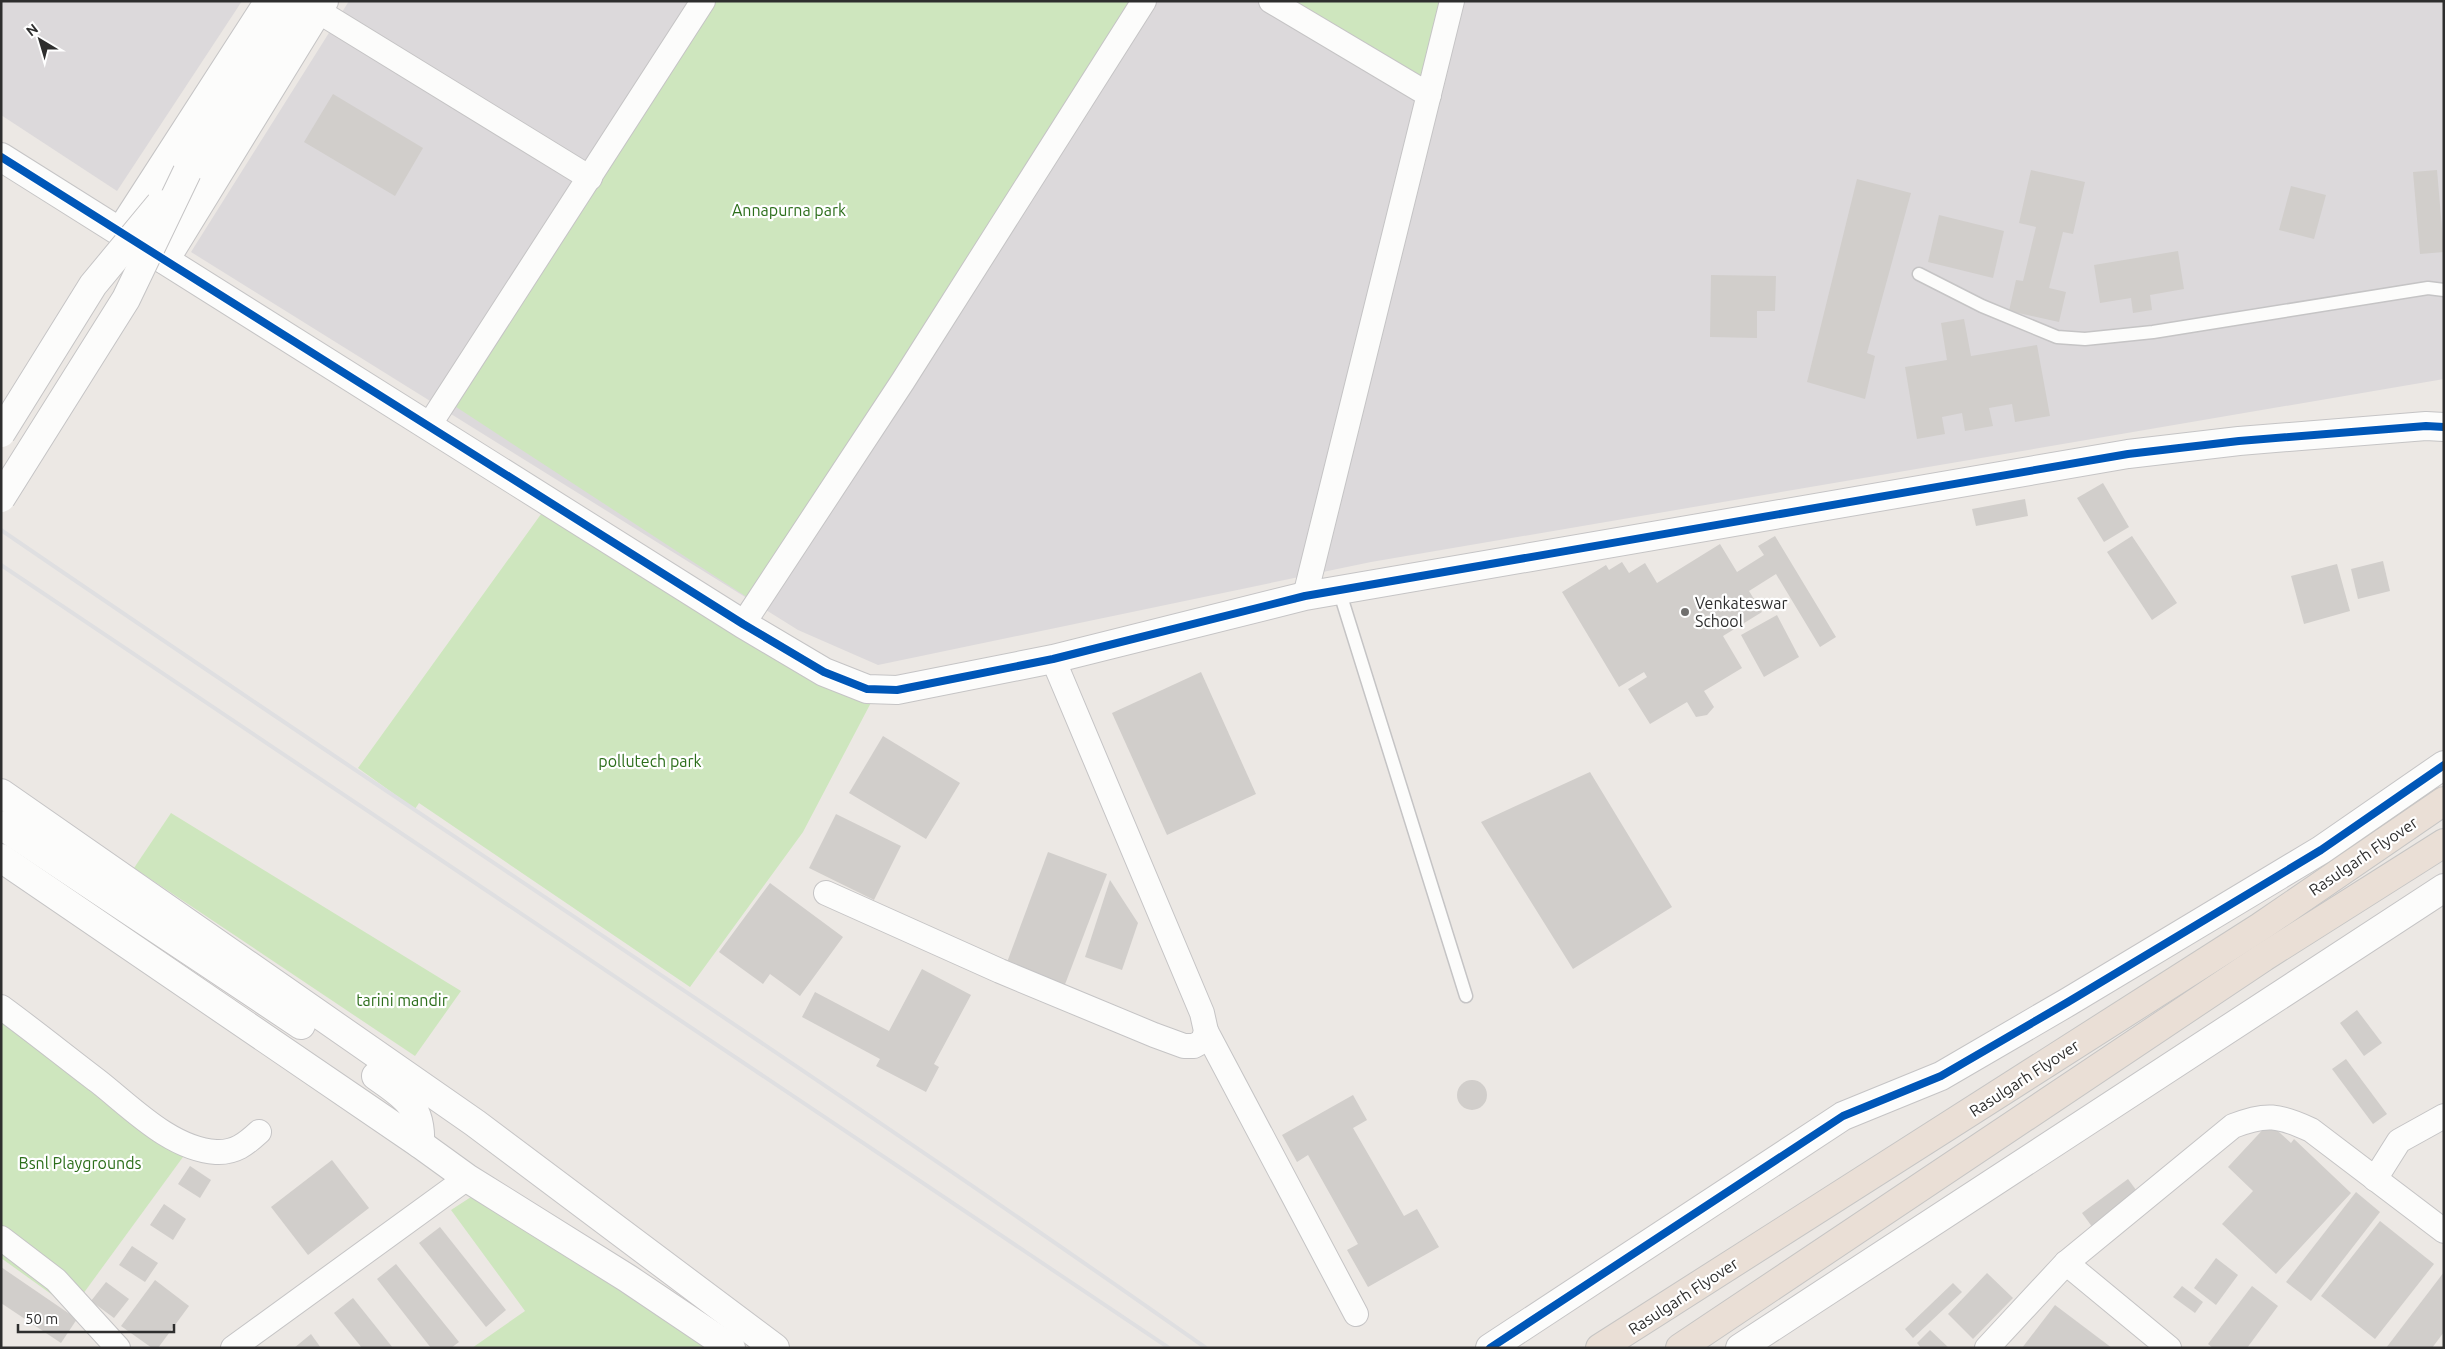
<svg xmlns="http://www.w3.org/2000/svg" width="2445" height="1349" font-family="Ubuntu,sans-serif">
	<style>
		.industrial { fill: #dcd9db }
		.green { fill: #cee6be }
		.building { fill: #d1cecb }
		.lines { fill: none; stroke-linecap: round; stroke-linejoin: round }
		.lane-casing { stroke: #c5c4c5; stroke-width: 15 }
		.street-casing { stroke: #c5c4c5; stroke-width: 26 }
		.secondary-casing { stroke: #c5c4c5; stroke-width: 30 }
		.highway-casing { stroke: #c6c5c4; stroke-width: 30 }
		.lane { stroke: #fcfcfb; stroke-width: 12 }
		.street { stroke: #fcfcfb; stroke-width: 24 }
		.secondary { stroke: #fcfcfb; stroke-width: 28 }
		.highway { stroke: #eadfd6; stroke-width: 28 }
		.rail { stroke: #dfdfe1; stroke-width: 4 }
		.secondary-bridge-casing { stroke: #c5c4c5; stroke-width: 30; stroke-linecap: butt }
		.secondary-bridge { stroke: #fcfcfb; stroke-width: 28 }
		.cycleway-casing { stroke: #fff; stroke-width: 11 }
		.cycleway { stroke: #0057b8; stroke-width: 8 }
		.poi-dot { fill: #706f6e; stroke: #fff; stroke-width: 2 }
		.labels { text-anchor: middle; dominant-baseline: central; stroke-width: 4.5; stroke-linejoin: round; paint-order: stroke }
		.park-label { font-size: 16px; fill: #2c6e1b; stroke: #fff }
		.poi-label { font-size: 16px; fill: #2e2e2e; stroke: #fff; text-anchor: start }
		.street-label { font-size: 16px; fill: #2e2e2e; stroke: #fff }
	</style>
	<rect width="100%" height="100%" fill="#ece8e4"/>
	<g class="industrial">
		<path d="M1,1H242L117,191L1,115Z"/>
		<path d="M349,1H2444V379L1371,562L878,665L798,630L191,252Z"/>
	</g>
	<g class="green">
		<path d="M703,1H1143L756,603L447,401Z"/>
		<path d="M1272,1H1452L1429,95Z"/>
		<path d="M549,503L875,695L803,832L690,987L419,803L415,809L358,768Z"/>
		<path d="M171,813L461,991L415,1056L134,868Z"/>
		<path d="M1,1007L191,1146L72,1309L1,1258Z"/>
		<path d="M471,1197L721,1348H472L525,1311L451,1210Z"/>
	</g>
	<g class="building">
		<path d="M333,94L423,148L395,196L304,142Z"/>
		<path d="M2031,170L2085,182L2073,234L2063,232L2049,288L2066,292L2059,322L2009,311L2016,280L2023,281L2036,227L2019,223Z"/>
		<path d="M2437,170L2444,252L2420,254L2413,172Z"/>
		<path d="M1857,179L1911,193L1867,353L1875,356L1865,399L1807,382Z"/>
		<path d="M2291,186L2326,195L2314,239L2279,230Z"/>
		<path d="M1939,215L2004,231L1993,278L1928,262Z"/>
		<path d="M2178,251L2184,289L2150,295L2152,310L2133,313L2131,298L2100,303L2094,265Z"/>
		<path d="M1711,275L1776,276L1775,311H1757V338L1710,337Z"/>
		<path d="M1964,319L1971,356L2037,345L2050,416L2015,422L2012,404L1989,408L1993,426L1965,431L1962,413L1942,417L1945,434L1917,439L1905,367L1947,360L1941,323Z"/>
		<path d="M2103,483L2129,527L2104,542L2077,498Z"/>
		<path d="M2025,499L2028,516L1976,526L1972,509Z"/>
		<path d="M1775,536L1836,637L1820,647L1776,574L1749,591L1762,612L1723,636L1742,668L1704,691L1714,707L1707,715L1696,717L1687,702L1650,724L1628,689L1647,677L1644,672L1619,687L1562,592L1606,565L1609,570L1622,562L1629,573L1645,563L1657,583L1720,544L1737,572L1764,555L1758,546Z"/>
		<path d="M2132,536L2177,603L2152,620L2107,552Z"/>
		<path d="M2383,561L2390,591L2358,599L2351,569Z"/>
		<path d="M2337,564L2350,611L2304,624L2291,576Z"/>
		<path d="M1777,615L1799,657L1764,677L1741,635Z"/>
		<path d="M1201,672L1256,794L1167,835L1112,713Z"/>
		<path d="M883,736L960,783L926,839L849,793Z"/>
		<path d="M1590,772L1672,907L1573,969L1481,822Z"/>
		<path d="M836,814L901,846L874,900L809,868Z"/>
		<path d="M1048,852L1107,874L1064,987L1006,965Z"/>
		<path d="M1110,880L1138,923L1122,970L1085,957Z"/>
		<path d="M770,883L843,937L800,996L770,974L763,984L719,952Z"/>
		<path d="M922,969L971,995L934,1064L939,1067L926,1092L876,1066L880,1059L802,1017L815,992L889,1031Z"/>
		<path d="M2357,1010L2382,1043L2364,1056L2340,1023Z"/>
		<path d="M2346,1059L2387,1114L2373,1124L2332,1069Z"/>
		<circle cx="1472" cy="1095" r="15"/>
		<path d="M1353,1095L1367,1120L1353,1128L1404,1216L1417,1209L1439,1247L1368,1287L1347,1250L1358,1244L1308,1155L1297,1162L1282,1135Z"/>
		<path d="M2269,1123L2291,1143L2294,1139L2351,1193L2276,1274L2222,1224L2253,1191L2228,1167Z"/>
		<path d="M332,1160L369,1208L308,1255L271,1207Z"/>
		<path d="M190,1166L211,1180L200,1198L178,1184Z"/>
		<path d="M2128,1179L2139,1194L2093,1228L2082,1213Z"/>
		<path d="M2356,1192L2380,1212L2311,1301L2286,1282Z"/>
		<path d="M164,1204L186,1219L173,1240L150,1225Z"/>
		<path d="M2380,1221L2434,1264L2375,1339L2321,1296Z"/>
		<path d="M440,1227L506,1310L486,1327L419,1243Z"/>
		<path d="M132,1246L158,1263L145,1282L119,1265Z"/>
		<path d="M2216,1258L2238,1275L2216,1305L2194,1288Z"/>
		<path d="M396,1264L459,1342L451,1348H431L377,1279Z"/>
		<path d="M1,1267L77,1319L61,1343L1,1303Z"/>
		<path d="M2444,1272V1332L2432,1348H2386Z"/>
		<path d="M1987,1273L2013,1298L1973,1339L1948,1314Z"/>
		<path d="M155,1280L189,1306L158,1348H152L121,1326Z"/>
		<path d="M106,1282L129,1299L114,1318L91,1301Z"/>
		<path d="M1953,1283L1962,1292L1913,1338L1905,1329Z"/>
		<path d="M2182,1286L2203,1302L2195,1313L2173,1297Z"/>
		<path d="M2252,1286L2278,1306L2247,1348H2213L2208,1344Z"/>
		<path d="M353,1298L393,1348H362L334,1313Z"/>
		<path d="M2055,1305L2112,1348H2022Z"/>
		<path d="M1930,1330L1949,1348H1921L1917,1343Z"/>
		<path d="M311,1334L321,1348H294Z"/>
	</g>
	<g class="lines">
		<defs>
			<g id="lane">
				<path d="M1919,274L1982,306L2057,337L2085,339L2153,332L2428,288L2444,290"/>
				<path d="M1339,590L1466,996"/>
			</g>
			<g id="street">
				<path d="M1271,1L1429,95"/>
				<path d="M318,11L590,178"/>
				<path d="M428,427L703,1"/>
				<path d="M1305,596L1452,1"/>
				<path d="M743,624L903,381L1144,1"/>
				<path d="M826,893L1000,971L1154,1035L1184,1046H1194L1203,1041L1206,1031L1202,1013L1053,659"/>
				<path d="M1,1007C34,1031 66,1057 99,1082C132,1108 171,1149 216,1152C235,1153 246,1144 259,1132"/>
				<path d="M1206,1031L1356,1314"/>
				<path d="M2375,1179L2399,1141L2444,1116"/>
				<path d="M1,1238L56,1280L118,1348"/>
				<path d="M2066,1263L2169,1348"/>
				<path d="M233,1348L467,1178"/>
				<path d="M1987,1348L2066,1263L2233,1126C2266,1113 2279,1115 2311,1130L2444,1231"/>
			</g>
			<g id="secondary">
				<path d="M1,157L743,624L824,672L867,689L897,690L1053,659L1305,596L2128,454L2239,441L2426,426L2444,427"/>
				<path d="M187,172L298,1"/>
				<path d="M120,232L269,1"/>
				<path d="M165,260L324,1"/>
				<path d="M1,793L475,1123L775,1348"/>
				<path d="M1,825L301,1025"/>
				<path d="M1,858L420,1144L467,1178L627,1278L731,1348"/>
				<path d="M376,1076C405,1096 422,1106 420,1144"/>
				<path d="M1490,1348L1843,1116L1941,1076L2068,1002L2321,850L2444,765"/>
				<path d="M1740,1348L2444,888"/>
			</g>
			<g id="highway">
				<path d="M1600,1348L2260,927L2444,801"/>
				<path d="M1680,1348L2264,957L2444,843"/>
			</g>
		</defs>
		<use href="#lane" class="lane-casing"/>
		<use href="#street" class="street-casing"/>
		<use href="#secondary" class="secondary-casing"/>
		<use href="#highway" class="highway-casing"/>
		<use href="#lane" class="lane"/>
		<use href="#street" class="street"/>
		<use href="#secondary" class="secondary"/>
		<use href="#highway" class="highway"/>
		<g class="rail">
			<path d="M1,530C402,805 809,1069 1206,1348"/>
			<path d="M1,565L1169,1348"/>
		</g>
		<defs>
			<g id="secondary-bridge">
				<path d="M1,433L93,285L160,204"/>
				<path d="M1,498L126,299L187,172"/>
			</g>
		</defs>
		<use href="#secondary-bridge" class="secondary-bridge-casing"/>
		<use href="#secondary-bridge" class="secondary-bridge"/>
		<defs>
			<g id="cycleway">
				<path d="M1,157L743,624L824,672L867,689L897,690L1053,659L1305,596L2128,454L2239,441L2426,426L2444,427"/>
				<path d="M1490,1348L1843,1116L1941,1076L2068,1002L2321,850L2444,765"/>
			</g>
		</defs>
		<use href="#cycleway" class="cycleway-casing"/>
		<use href="#cycleway" class="cycleway"/>
	</g>
	<circle class="poi-dot" cx="1685" cy="612" r="5"/>
	<g class="labels">
		<g class="park-label">
			<text x="789" y="210">Annapurna park</text>
			<text x="650" y="761">pollutech park</text>
			<text x="402" y="1000">tarini mandir</text>
			<text x="80" y="1163">Bsnl Playgrounds</text>
		</g>
		<g class="poi-label">
			<text x="1695" y="603">Venkateswar<tspan x="1695" dy="18">School</tspan></text>
		</g>
		<g class="street-label">
			<text transform="translate(2363 856) rotate(-34)">Rasulgarh Flyover</text>
			<text transform="translate(2024 1078) rotate(-33)">Rasulgarh Flyover</text>
			<text transform="translate(1683 1296) rotate(-33)">Rasulgarh Flyover</text>
		</g>
	</g>
	<rect width="2445" height="1349" fill="none" stroke="#2e2e2e" stroke-width="5"/>
	<g transform="translate(40 40) rotate(322)" stroke="#ffffff" stroke-width="4" paint-order="stroke">
	<path d="M0-4L9 19L0 12L-9 19Z" fill="#2e2e2e"/>
	<text y="-8" font-size="14" font-weight="bold" text-anchor="middle" fill="#2e2e2e">N</text>
	</g>
	<path d="M18 1324v8h156v-8" fill="none" stroke="#2e2e2e" stroke-width="2.5"/>
	<text x="25" y="1324" font-size="15" fill="#2e2e2e" stroke="#ffffff" stroke-width="4" paint-order="stroke">50 m</text>
</svg>
